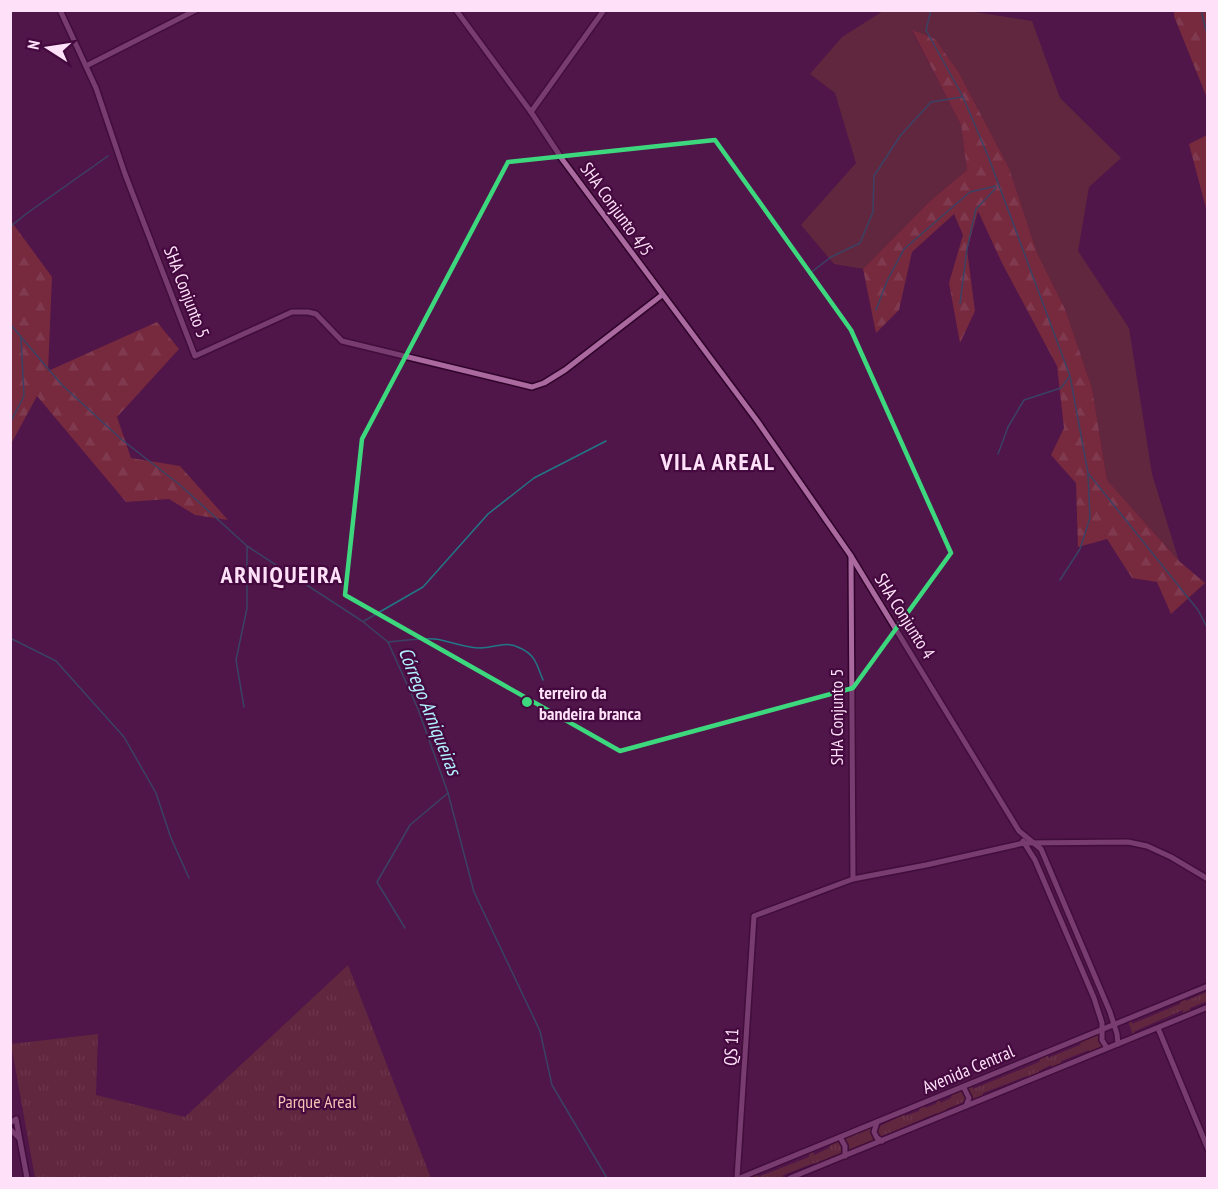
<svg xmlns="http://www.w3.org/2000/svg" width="1218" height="1189" font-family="'PT Sans Narrow',sans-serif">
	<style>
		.green { fill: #773d31 }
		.forest { fill: url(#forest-firs) }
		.park { fill: url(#park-tufts) }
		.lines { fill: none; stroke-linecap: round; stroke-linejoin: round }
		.stream { stroke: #227787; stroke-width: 1.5 }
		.minor-casing { stroke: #2f032a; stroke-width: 8 }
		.minor { stroke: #aa6aa0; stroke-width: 5 }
		.marked { fill: none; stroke: #3dd77e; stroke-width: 4.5; stroke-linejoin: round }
		.poi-dot { fill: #3dd77e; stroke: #44093e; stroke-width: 2 }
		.labels { text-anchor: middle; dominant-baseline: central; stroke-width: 4.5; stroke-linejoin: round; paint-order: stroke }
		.street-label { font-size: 18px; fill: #fee1f8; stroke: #44093e }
		.poi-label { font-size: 18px; font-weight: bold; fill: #fee1f8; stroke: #44093e; text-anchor: start }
		.park-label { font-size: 18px; fill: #f9c2b5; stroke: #44093e }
		.water-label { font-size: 20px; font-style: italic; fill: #b1f1ff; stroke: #44093e }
		.district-label { font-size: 24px; font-weight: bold; letter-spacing: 1.5px; fill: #fee1f8; stroke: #44093e }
	</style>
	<defs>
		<pattern id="forest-firs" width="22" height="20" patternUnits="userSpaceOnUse" patternTransform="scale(1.5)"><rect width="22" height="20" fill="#a74330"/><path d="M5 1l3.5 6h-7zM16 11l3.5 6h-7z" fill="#b96759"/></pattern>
		<pattern id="park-tufts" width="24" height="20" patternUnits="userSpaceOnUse" patternTransform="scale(1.5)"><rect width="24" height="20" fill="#773d31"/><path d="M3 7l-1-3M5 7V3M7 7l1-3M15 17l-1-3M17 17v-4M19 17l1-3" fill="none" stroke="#8b5950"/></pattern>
	</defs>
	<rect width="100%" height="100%" fill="#501549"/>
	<path class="green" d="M883,11H968L1032,21L1060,98L1121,158L1089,187L1078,251L1129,328L1152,474L1179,561L1107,480L1092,388L1065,309L1037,253L1009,168L958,71L935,39L912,31L961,125L967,170L930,201L863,269L834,264L801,225L856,163L835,93L810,74L842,37Z"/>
	<g class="forest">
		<path d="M1174,11H1207V98L1174,16Z"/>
		<path d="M912,30L935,39L958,71L1009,168L1037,253L1065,309L1092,388L1107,480L1179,561L1205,583L1171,614L1157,582L1132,578L1107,539L1078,547L1076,483L1051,455L1064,428L1057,366L1002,263L978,211L967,250L975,311L960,343L949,283L963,235L954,214L912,252L899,310L876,333L863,269L930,201L967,170L961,125Z"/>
		<path d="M1207,135V212L1189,144Z"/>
		<path d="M11,221L52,277L48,371L157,322L179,349L117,417L131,458L180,466L228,520L195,515L169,499L126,502L37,396L11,444Z"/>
	</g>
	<g class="park">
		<path d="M348,965L431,1178H35L11,1044L98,1034L96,1095L185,1117Z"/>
		<path d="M1207,992V1001L1190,1008L1189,1012L1183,1015V1010L1135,1031L1133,1035L1128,1021L1132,1020V1024L1180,1004L1181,1000L1186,998V1001Z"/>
		<path d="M1099,1033V1041L1104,1046L1089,1053V1050L1061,1061V1065L1052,1068L1051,1065L1039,1071L1038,1074L1027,1079V1076L983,1093V1097L971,1102L970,1095L966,1088L972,1086L973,1089L1039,1062L1041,1058L1048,1055V1058L1080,1045L1081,1042Z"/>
		<path d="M962,1090L966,1095V1101L946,1109V1113L938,1116L937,1113L885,1135L884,1138H881L876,1134V1128L905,1114V1116L919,1111L920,1108L925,1105V1108L936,1104L937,1100L940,1099V1103L951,1098L952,1094Z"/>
		<path d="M871,1127L876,1141L848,1152L843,1138Z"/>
		<path d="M840,1140L843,1153L815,1166L814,1163L783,1175V1178H750L757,1174L758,1177L809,1157V1153L813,1151L814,1155L829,1148L830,1144Z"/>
	</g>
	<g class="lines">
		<g class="stream">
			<path d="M931,10L926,30L963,97L988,156L1070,376L1088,473L1198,610L1208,629"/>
			<path d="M1201,10L1208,38"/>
			<path d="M10,227L26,214L108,156"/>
			<path d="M809,274L831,257L860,243L873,212L874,176L900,136L931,102L962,97"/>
			<path d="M960,304L967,249L976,209L996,188"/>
			<path d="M876,310L887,281L904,249L970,192L996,186"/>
			<path d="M10,324L62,385L121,439L180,485L247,546L362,621L388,642L418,709L448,793L474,892L540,1031L552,1085L607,1178"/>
			<path d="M10,423L24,396L21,337"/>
			<path d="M998,454L1008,427L1024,400L1061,388L1069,377"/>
			<path d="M1060,580L1080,549L1090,518L1088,474"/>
			<path d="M364,621L423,587L488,514L534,478L606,441"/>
			<path d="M10,638L56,661L124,737L156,793L171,838L189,878"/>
			<path d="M388,642C403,641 420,638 435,639C450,641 465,648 480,648C496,648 504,640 520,648C536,655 537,666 543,680"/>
			<path d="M244,707L236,660L247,608V547"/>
			<path d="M405,928L377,882L410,825L448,793"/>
		</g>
		<defs>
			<g id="minor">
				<path d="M60,10L96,88L125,174L195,356L292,312H308L316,314L342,341L532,387L544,383L565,370L662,295"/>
				<path d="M456,10L531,112L562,159L758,422L851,556L1019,831L1041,849L1110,1012L1117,1034L1118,1044"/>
				<path d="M86,66L196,10"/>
				<path d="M531,112L604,10"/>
				<path d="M851,556L853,879"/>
				<path d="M1023,841L1035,860L1094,998L1102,1023V1040L1107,1048"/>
				<path d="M1158,1028L1208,1149"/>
				<path d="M964,1088L969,1098L966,1106"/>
				<path d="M877,1122L874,1132L877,1138L882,1141"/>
				<path d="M10,1123L16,1119L27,1178"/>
				<path d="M10,1129L18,1137"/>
				<path d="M840,1137L845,1146V1156"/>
				<path d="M737,1178L754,916L853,879L926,865L1024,843L1128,842L1147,846L1171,857L1208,879"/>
				<path d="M740,1178L1208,986"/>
				<path d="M790,1178L1208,1007"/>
			</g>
		</defs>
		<use href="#minor" class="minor-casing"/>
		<use href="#minor" class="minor"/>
	</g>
	<path d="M0 0H1218V1189H0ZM715,140L851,330L951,553L853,688L620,751L345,595L362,439L508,162Z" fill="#501549" fill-opacity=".55" fill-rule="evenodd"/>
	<path class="marked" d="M715,140L851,330L951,553L853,688L620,751L345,595L362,439L508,162Z"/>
	<circle class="poi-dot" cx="527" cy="702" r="6"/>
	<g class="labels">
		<g class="street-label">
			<text transform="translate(617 209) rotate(54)">SHA Conjunto 4/5</text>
			<text transform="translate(187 292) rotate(69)">SHA Conjunto 5</text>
			<text transform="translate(905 616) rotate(58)">SHA Conjunto 4</text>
			<text transform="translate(836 717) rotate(-90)">SHA Conjunto 5</text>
			<text transform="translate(731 1047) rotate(-87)">QS 11</text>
			<text transform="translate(968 1069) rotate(-23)">Avenida Central</text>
		</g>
		<g class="poi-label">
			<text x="539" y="692">terreiro da<tspan x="539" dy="21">bandeira branca</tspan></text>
		</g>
		<g class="park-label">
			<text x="317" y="1101">Parque Areal</text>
		</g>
		<g class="water-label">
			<text transform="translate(430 711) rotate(68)">Córrego Arniqueiras</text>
		</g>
		<g class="district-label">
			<text x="718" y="461">VILA AREAL</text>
			<text x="282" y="574">ARNIQUEIRA</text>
		</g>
	</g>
	<rect width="1218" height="1189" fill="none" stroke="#fee1f8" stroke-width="24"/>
	<g transform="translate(48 48) rotate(282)" stroke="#44093e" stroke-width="4.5" paint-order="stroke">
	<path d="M0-4.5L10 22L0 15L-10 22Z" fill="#fee1f8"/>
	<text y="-9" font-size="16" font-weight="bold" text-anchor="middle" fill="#fee1f8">N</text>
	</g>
</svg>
